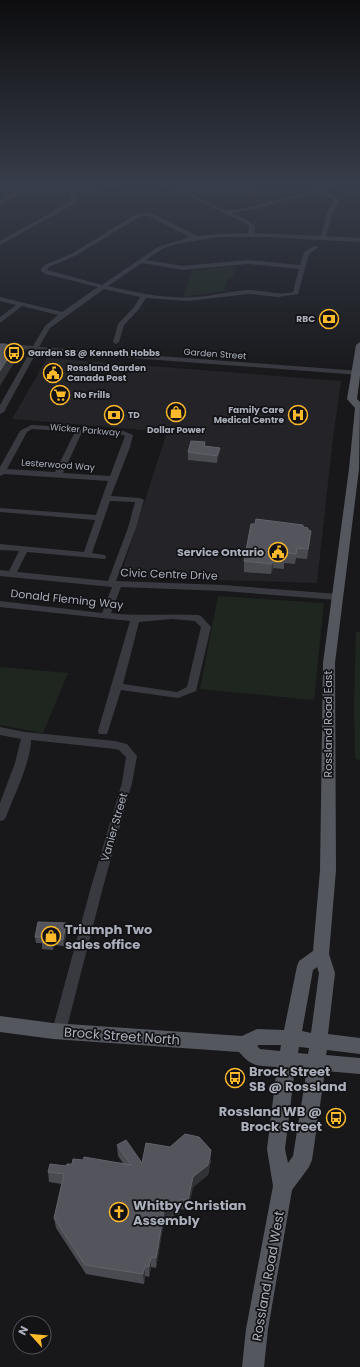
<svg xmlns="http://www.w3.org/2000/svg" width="360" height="1367" font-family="Poppins,sans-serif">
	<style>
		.built { fill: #242428 }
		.green { fill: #1e261f }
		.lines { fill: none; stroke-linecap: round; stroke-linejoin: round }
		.stream { stroke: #2d3740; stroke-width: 1.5 }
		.minor { fill: #393a40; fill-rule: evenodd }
		.major { fill: #55575f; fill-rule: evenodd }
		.wall { fill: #494b50 }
		.shaded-wall { fill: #313236 }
		.building { fill: #54555c; stroke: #61636a }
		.labels { text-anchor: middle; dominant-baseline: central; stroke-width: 3.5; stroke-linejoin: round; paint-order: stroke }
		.far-poi-label { font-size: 9px; font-weight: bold; fill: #aaafbb; stroke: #131316; text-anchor: start }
		.far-street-label { font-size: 9px; fill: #aaafbb; stroke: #131316 }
		.poi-label { font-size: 11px; font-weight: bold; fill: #aaafbb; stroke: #131316; text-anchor: end }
		.street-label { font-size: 11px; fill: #aaafbb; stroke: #131316 }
		.near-poi-label { font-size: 13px; font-weight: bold; fill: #aaafbb; stroke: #131316; text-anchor: start }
		.near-street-label { font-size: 13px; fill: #aaafbb; stroke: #131316 }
	</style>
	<rect width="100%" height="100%" fill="#18181b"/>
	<path class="built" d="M47,358L341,381L333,438L317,583L120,577L167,432L12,419Z"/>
	<g class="green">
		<path d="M177,186H270L246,194L206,197Z"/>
		<path d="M237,266L233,277L227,280L224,291L183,297L192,271Z"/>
		<path d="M218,596L324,603L314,700L200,689Z"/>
		<path d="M356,632H360V760L355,759L354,704Z"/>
		<path d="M0,667L68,673L43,733L0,725Z"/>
	</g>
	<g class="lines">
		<path class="stream" d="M190,190L233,186"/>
		<g class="minor">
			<path d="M109,186H122L75,193L77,197L74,204L0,245V241L70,202L71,197L70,193L47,195L21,192L0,204V200L14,192L0,191V187L47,191L84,189Z"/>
			<path d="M161,186C188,186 202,203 226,210C237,213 312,190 327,186H335L320,191L335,196L340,201L333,212L326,236L360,238V242L266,237H219L176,244L162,249L146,260L183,266L248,260L300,265L304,252L314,246L319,247L309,254L298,294L278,297L248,294L188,301L146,298L139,309L124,325L119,342L116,344L113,342L118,324L134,307L140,297L104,289L50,328L39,347L360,371V375L37,351L4,412L0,414V405L31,350L9,348L0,349V345L9,344L33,346L45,326L58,315L22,306L0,323V317L16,305L0,301V297L62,312L98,287L45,274L41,271V269L45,265L71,254L138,213H151L197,236L219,234L248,233L249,227L245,223L174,189ZM315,193L331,198L334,201L327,212L321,236L254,233L255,227L249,221L232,213L255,209ZM141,216H148L190,237L158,247L102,285L47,270L49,267L75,256ZM142,263L183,270L248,264L299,269L293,292C278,296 263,290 248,290C230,291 213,296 196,297C166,299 137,293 108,286Z"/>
			<path d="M31,425L121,430L133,435L130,447L111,496L140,498L144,500L136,528L116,581L223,585L338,594L343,597L338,600L223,591L121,587L111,613C141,617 168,613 198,615L201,616L211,627L196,691L178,698L121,690L108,731L107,734H99L98,731L130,621L0,607V601L102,613L112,587L0,576V570L9,571L19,551L0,550V544L84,552L95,520L0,512V508L96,515L108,481L4,474L0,476V467L20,431ZM32,429L75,432L55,472L7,469L27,432ZM82,432L120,434L125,436L110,476L63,473ZM110,501L135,502L128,528L108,581L17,572L27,552L105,559L106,557L105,555L92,553ZM172,619L195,621L201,627L187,687L177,692L123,684L139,622Z"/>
			<path d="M0,727L25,732L115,741L127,744L137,756L132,783L103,887L66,1031L64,1035L59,1037L54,1035L52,1031L91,887L122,783L126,757L119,750L115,749L31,740C31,761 14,796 6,817L4,820L0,821V803L15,763L21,739L0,735Z"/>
		</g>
		<path class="major" d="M360,342V376L357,399L360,402L359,469L335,663L336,870L329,954L335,973L328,1034L360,1038V1054L327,1050L326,1055L360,1058V1074L325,1071L312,1160L309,1167L292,1190L268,1329L264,1367H242L246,1329L273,1186L267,1149L277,1067C257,1065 253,1068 239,1052L53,1039L0,1032V1016L53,1023L242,1036L257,1029L284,1030L297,966L299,961L313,951L320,870L323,663L349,469L355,408L347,399L356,345ZM317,967L319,973L311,1033L302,1031L313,970ZM259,1045H281L280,1051L260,1049L257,1046ZM299,1047L309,1048L308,1054L298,1053ZM295,1068L307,1069L293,1156L288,1163L285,1149Z"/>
	</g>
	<g class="wall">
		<path d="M205,442V446L220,448L219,455L217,463L188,460V452Z"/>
		<path d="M303,527L308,530L310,541L307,559L296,558L295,564L284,563V569L273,568L271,574L244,572V561Z"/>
		<path d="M67,928L64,946L54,945L53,950L42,949V943H36L35,937Z"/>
		<path d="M117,1145L142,1163L170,1147L211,1150V1160L208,1175L193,1187L188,1210L180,1209L179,1215H175L164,1221L156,1268L151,1267L149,1277L145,1276L144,1284L86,1274L56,1228L54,1218L62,1184L49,1182L48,1172L83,1160L123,1163L118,1156Z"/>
	</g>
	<g class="shaded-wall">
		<path d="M13,350L14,363L0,386V371Z"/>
		<path d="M220,448L219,455L217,463V456Z"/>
		<path d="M311,531L310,541L307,559L308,549Z"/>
		<path d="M273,558V568L271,574L272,564Z"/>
		<path d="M66,923L67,928L64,946L63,940Z"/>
		<path d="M53,940L54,945L53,950L52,944Z"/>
		<path d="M211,1150V1160L208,1175L193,1187L188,1210V1200L193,1177Z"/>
		<path d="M180,1199V1209L179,1215V1205Z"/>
		<path d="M175,1205V1215L164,1221L156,1268V1258L164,1211Z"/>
		<path d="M151,1257V1267L149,1277V1267Z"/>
		<path d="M145,1266V1276L144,1284L143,1274Z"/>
	</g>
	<g class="building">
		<path d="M0,344H6L13,350L0,371Z"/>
		<path d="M191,441L205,442L204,446L220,448L217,456L188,452Z"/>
		<path d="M256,519L303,525V527L308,528V530L311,531L308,549L297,548L296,554L285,553L284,559L273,558L272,564L244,561L251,524H255Z"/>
		<path d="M38,922L66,923L63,940H53L52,944L42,943L43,937H35Z"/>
		<path d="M185,1134L199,1137L211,1150L208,1165L193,1177L188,1200L180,1199L179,1205H175L164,1211L156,1258L151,1257L149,1267L145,1266L143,1274L85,1265L54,1218L64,1174L48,1172L50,1164L66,1166L67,1164H72L73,1159L83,1160L84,1157L131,1165L117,1145L126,1140L142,1163L146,1143L170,1147Z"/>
	</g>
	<linearGradient id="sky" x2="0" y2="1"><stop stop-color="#0d0d0f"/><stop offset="0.49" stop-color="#373d4a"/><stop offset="1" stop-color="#373d4a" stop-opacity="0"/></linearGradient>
	<rect width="360" height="377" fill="url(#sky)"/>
	<defs>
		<symbol id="bank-ring" viewBox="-11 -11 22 22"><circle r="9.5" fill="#131316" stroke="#ffba2c" stroke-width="1.5"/><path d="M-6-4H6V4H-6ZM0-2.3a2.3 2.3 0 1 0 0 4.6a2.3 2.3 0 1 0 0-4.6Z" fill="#ffba2c"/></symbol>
		<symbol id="bus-ring" viewBox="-11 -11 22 22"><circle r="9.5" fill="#131316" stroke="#ffba2c" stroke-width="1.5"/><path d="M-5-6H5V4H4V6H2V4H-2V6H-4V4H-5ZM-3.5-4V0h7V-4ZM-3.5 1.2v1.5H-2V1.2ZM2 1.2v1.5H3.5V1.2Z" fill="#ffba2c"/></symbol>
		<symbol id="civic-ring" viewBox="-11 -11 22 22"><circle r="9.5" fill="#131316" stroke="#ffba2c" stroke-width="1.5"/><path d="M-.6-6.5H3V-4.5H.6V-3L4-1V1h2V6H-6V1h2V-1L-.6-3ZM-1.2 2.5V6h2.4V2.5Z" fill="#ffba2c"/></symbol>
		<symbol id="supermarket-ring" viewBox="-11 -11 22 22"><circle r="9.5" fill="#131316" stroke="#ffba2c" stroke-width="1.5"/><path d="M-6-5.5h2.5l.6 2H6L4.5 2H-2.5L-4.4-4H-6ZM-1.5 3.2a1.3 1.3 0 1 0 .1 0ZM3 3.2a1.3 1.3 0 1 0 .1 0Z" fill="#ffba2c"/></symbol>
		<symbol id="shop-ring" viewBox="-11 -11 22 22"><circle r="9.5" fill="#131316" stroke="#ffba2c" stroke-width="1.5"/><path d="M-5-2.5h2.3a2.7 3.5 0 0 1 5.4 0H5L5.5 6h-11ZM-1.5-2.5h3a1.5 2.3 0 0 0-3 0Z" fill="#ffba2c"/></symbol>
		<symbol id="hospital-ring" viewBox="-11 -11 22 22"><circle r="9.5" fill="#131316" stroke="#ffba2c" stroke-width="1.5"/><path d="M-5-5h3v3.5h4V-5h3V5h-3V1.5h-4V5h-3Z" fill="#ffba2c"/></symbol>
		<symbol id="church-ring" viewBox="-11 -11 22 22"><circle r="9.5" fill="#131316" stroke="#ffba2c" stroke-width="1.5"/><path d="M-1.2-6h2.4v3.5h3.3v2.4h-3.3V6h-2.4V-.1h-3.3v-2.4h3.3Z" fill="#ffba2c"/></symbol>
	</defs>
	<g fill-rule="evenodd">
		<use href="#bank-ring" x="318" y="308" width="22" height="22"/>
		<use href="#bus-ring" x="3" y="342" width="22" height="22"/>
		<use href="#civic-ring" x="42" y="362" width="22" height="22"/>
		<use href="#supermarket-ring" x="49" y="384" width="22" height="22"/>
		<use href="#shop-ring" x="165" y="401" width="22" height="22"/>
		<use href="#bank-ring" x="103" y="404" width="22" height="22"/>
		<use href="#hospital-ring" x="287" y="404" width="22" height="22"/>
		<use href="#civic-ring" x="267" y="541" width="22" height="22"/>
		<use href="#shop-ring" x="40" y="925" width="22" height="22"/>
		<use href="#bus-ring" x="224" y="1067" width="22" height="22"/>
		<use href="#bus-ring" x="325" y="1107" width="22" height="22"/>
		<use href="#church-ring" x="108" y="1201" width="22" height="22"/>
	</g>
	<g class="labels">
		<g class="far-poi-label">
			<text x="315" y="319" text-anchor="end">RBC</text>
			<text x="28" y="353">Garden SB @ Kenneth Hobbs</text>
			<text x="67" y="368">Rossland Garden<tspan x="67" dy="10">Canada Post</tspan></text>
			<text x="74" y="395">No Frills</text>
			<text x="284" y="410" text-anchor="end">Family Care<tspan x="284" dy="10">Medical Centre</tspan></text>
			<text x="128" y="415">TD</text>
			<text x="176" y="430" text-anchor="middle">Dollar Power</text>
		</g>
		<g class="far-street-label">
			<text transform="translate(215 354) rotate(4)">Garden Street</text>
			<text transform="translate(85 430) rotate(5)">Wicker Parkway</text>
			<text transform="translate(58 465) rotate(4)">Lesterwood Way</text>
		</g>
		<g class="poi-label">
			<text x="264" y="552">Service Ontario</text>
		</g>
		<g class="street-label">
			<text transform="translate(169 574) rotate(2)">Civic Centre Drive</text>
			<text transform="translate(67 599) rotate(6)">Donald Fleming Way</text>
			<text transform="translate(328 724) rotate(-90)">Rossland Road East</text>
			<text transform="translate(114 827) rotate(-74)">Vanier Street</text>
		</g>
		<g class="near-poi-label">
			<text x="65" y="929">Triumph Two<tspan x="65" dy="15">sales office</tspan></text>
			<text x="249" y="1071">Brock Street<tspan x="249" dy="15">SB @ Rossland</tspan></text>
			<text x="322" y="1111" text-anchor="end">Rossland WB @<tspan x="322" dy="15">Brock Street</tspan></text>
			<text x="133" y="1205">Whitby Christian<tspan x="133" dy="15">Assembly</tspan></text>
		</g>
		<g class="near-street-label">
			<text transform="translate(122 1036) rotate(4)">Brock Street North</text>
			<text transform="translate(268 1276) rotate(-80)">Rossland Road West</text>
		</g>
	</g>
	<g transform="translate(32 1335) rotate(297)"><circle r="19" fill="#131316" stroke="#4f5158"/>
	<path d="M0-3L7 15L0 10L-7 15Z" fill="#ffba2c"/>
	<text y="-6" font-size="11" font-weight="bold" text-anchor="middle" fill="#aaafbb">N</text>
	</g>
</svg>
